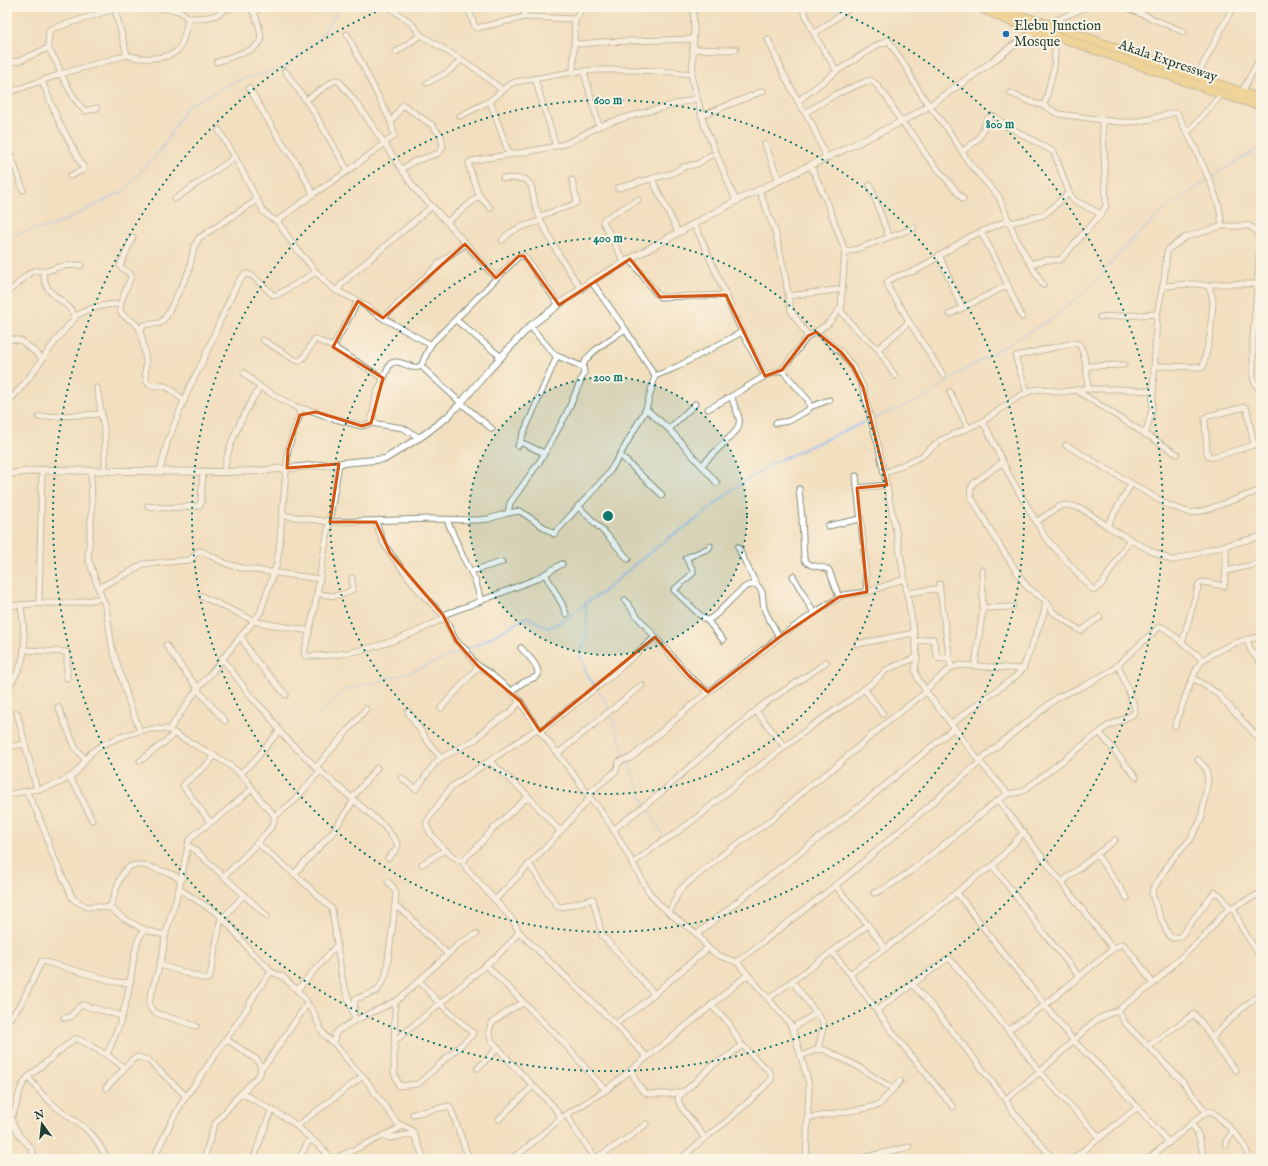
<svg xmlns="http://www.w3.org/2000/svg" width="1268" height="1166" font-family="'IM FELL English',serif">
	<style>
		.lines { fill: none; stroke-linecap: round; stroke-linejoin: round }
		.stream { stroke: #88bbf6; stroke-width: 1.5 }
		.minor-casing { stroke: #888e7a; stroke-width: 7 }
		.tertiary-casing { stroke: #888e7a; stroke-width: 8 }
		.primary-casing { stroke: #888e7a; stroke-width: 10 }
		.minor { stroke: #fff; stroke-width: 5 }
		.tertiary { stroke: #fff; stroke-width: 6 }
		.primary { stroke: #ecc669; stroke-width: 8 }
		.marked { fill: none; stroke: #d45610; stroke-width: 3; stroke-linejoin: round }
		.ring { fill: none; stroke: #0f766e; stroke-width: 2; stroke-dasharray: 2 4 }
		.poi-dot { fill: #1f6fb2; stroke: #fcf5e5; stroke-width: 1.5 }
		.labels { text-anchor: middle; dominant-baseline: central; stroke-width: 4; stroke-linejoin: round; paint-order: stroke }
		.poi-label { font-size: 14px; fill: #1f3d34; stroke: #fcf5e5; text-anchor: start }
		.street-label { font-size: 14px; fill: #1f3d34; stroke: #fcf5e5 }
		.centre { fill: #0f766e; stroke: #fcf5e5; stroke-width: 2 }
		.ring-label { font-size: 12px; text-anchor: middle; font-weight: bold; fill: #0f766e; stroke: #fcf5e5; stroke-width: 4; stroke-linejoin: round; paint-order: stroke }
	</style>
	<rect width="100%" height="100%" fill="#fcf5e5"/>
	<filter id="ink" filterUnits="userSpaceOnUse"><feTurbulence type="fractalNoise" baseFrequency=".025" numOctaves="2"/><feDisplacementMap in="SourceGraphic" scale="8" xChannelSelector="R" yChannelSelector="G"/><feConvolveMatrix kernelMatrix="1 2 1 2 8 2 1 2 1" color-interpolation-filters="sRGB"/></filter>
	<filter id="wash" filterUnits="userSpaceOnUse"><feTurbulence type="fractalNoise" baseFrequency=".012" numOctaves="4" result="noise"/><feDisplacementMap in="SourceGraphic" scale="16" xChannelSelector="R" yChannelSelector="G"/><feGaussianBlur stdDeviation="0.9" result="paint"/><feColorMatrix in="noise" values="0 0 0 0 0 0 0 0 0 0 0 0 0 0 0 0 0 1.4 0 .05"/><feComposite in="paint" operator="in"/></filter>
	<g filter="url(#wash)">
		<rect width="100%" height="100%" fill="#f2dfbf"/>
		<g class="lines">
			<g class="stream">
				<path d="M7,236L56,225L124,191L163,147L187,106L236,81L287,67L320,37L341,7"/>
				<path d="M873,419L926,397L958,374L1053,318L1090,287L1131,241L1169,206L1218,173L1261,147"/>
				<path d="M586,603L587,633L580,655L588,676L595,686"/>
				<path d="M467,649L483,642L527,617L548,628L568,618L586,603L602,593L639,561L670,537L696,520L732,490L771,464L869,420"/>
				<path d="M597,689L606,702L626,757"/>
				<path d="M314,719L346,690L411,672L464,650"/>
				<path d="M628,761L642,798L665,838"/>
			</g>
		</g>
	</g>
	<g filter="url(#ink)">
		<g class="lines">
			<defs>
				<g id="minor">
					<path d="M311,7L315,10"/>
					<path d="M389,7L411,23L421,35"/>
					<path d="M468,7L475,27L477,28L525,17L575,19"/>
					<path d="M523,7L525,17"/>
					<path d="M693,7L694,30L692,79L705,127L736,201"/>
					<path d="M802,7L815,36L837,71"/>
					<path d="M1125,7L1184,32"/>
					<path d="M115,9L127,55"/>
					<path d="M225,9L234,7"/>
					<path d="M254,12L263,7"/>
					<path d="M1011,13L1014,7"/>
					<path d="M187,18C197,18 222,19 225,7"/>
					<path d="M1048,24L1086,7"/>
					<path d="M814,34L851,7"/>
					<path d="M768,39L784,75L799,103L812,124L826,157"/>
					<path d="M575,43L581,44L601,42L693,39"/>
					<path d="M693,49L728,50L736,49"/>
					<path d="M396,52L421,35L476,69L502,90"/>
					<path d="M7,62L19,61L48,48"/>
					<path d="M217,62L253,49L261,41C261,31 257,14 249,7"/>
					<path d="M285,71L314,112L348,171"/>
					<path d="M573,72L575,19L581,10L585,7"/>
					<path d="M584,72L599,126"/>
					<path d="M1197,76L1233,7"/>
					<path d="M535,79L556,146"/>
					<path d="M42,81L59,122L83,167V170L70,176"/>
					<path d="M427,83L448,72L461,60"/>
					<path d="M249,88L277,135L300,168L313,194"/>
					<path d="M1242,92L1261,56"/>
					<path d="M7,93L61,74L56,61L48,48L49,32L51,29L120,7"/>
					<path d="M1010,93L1033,103L1043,105L1053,111L1059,114L1118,122H1133L1151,119L1172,113H1177L1194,146L1210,181L1219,206L1222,226"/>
					<path d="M306,100L335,80L339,81L361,109L415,189L445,220L496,278"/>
					<path d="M490,101L509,154"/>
					<path d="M798,101L837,71L879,44L884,43L888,40L909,72L913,81L929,106L947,128L970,164L999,197L1016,239L1043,285"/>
					<path d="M1043,105L1046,100L1054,67L1056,36"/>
					<path d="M97,108L85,111C75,103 67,85 61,74L127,55C139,60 168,60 178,50C183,45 186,28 188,21C184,7 168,10 156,7"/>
					<path d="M805,113L836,94L867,81L870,80L875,83L888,99L901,122L915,137L926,155L963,199"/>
					<path d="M460,116L490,101L510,84L515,82C534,79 553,75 573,72C612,68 653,70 692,74"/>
					<path d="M701,116L763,91"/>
					<path d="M391,122L403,105L432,125L441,136L443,147L439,153L413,162L402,169"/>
					<path d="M219,130L236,159L263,211L271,218L277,221L296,248L316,272L330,286L337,291L358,301L383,318L431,345"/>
					<path d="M1187,133L1222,94"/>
					<path d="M7,144L23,190"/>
					<path d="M765,144L779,181"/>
					<path d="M963,151C968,147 976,142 980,136C985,129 983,119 993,116L1009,127L1054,152L1069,193L1074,200L1101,214"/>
					<path d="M811,166L827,202L845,251L841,307L829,323L816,332"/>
					<path d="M503,178L525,179L531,185L535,205L541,221L559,255L581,289"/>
					<path d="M652,179L678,232"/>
					<path d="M870,185L889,237"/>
					<path d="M618,188L673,173L683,167L698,164L709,156L717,154"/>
					<path d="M759,190L775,231L785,275L791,311L808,336L816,332L841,352L853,367L863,387L872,424L878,444L897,536L914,633L917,657L915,670L917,677L925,690L980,762L1008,794"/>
					<path d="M175,199L235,157"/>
					<path d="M490,208L485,202L479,196L478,192L469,167V163L471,161C502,155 534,152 564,144C578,140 590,129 602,125C633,114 665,108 697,98"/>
					<path d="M540,216L572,205L577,202L572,180"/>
					<path d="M277,221L313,194L348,171L394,136V134L391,122L347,34"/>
					<path d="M447,222L479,196"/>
					<path d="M1010,223L1044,215L1069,193"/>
					<path d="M694,224L703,243L742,332L765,376"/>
					<path d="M981,232L998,264L1022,317"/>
					<path d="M133,237L120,266C123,272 130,269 131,277C128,286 120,300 120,309C120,319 137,318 141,333C143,342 145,354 146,363C146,369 144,376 147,382C151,388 159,385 164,386C172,388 178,396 184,401"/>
					<path d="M502,240C514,227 525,226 541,221"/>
					<path d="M845,252L854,250L914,228"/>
					<path d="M939,255L962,308"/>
					<path d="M630,259L656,293L660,297L726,295"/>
					<path d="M624,262L603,222L604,219L638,200"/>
					<path d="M1030,264L1046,260H1060L1101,214L1106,206L1104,149L1102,120"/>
					<path d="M1209,287L1210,286L1214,284H1257"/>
					<path d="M7,291C19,287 21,277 32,272C36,269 39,272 44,271C49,271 54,268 59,267C66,265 74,265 81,265"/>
					<path d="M337,291L342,284L350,276L432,206"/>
					<path d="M788,296L843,289"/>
					<path d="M841,307V311L855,328L878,349L895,376"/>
					<path d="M950,314L1008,285"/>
					<path d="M75,316C89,308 104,304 120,304"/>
					<path d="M1100,317L1157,314"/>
					<path d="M383,318L442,261L465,244"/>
					<path d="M456,320L501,357"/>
					<path d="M530,326L555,355L583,367"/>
					<path d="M1254,328L1261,329"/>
					<path d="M625,329L655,376"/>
					<path d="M141,331L143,325L160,323L166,317L189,271L194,247L199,238L257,200"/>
					<path d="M7,338L22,341L43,359"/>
					<path d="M263,340L295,360L299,361C307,357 309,346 315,339L333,347L383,378"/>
					<path d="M333,347L358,301"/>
					<path d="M878,349L909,322"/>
					<path d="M421,366L431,344L519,256H524L559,305"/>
					<path d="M421,366L461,403L492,429"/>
					<path d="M1087,366L1124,365"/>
					<path d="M1155,366L1203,367L1210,336L1213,302L1212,296L1209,287C1196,281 1177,286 1163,286"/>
					<path d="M244,373L260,387L281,399L296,407L316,412L328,417L362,426L371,423L403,428L420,438"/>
					<path d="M943,375L912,326L909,322L904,312L889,289L887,282C895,274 909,274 919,269L969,237L1009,220"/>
					<path d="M97,388L105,435V471"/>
					<path d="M1076,390L1177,454"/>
					<path d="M950,392L968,428"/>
					<path d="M1027,392L1016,359V356L1074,343L1079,344C1087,358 1087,374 1088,389"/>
					<path d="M7,404L28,379L57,339L75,318C72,305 56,299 49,290C45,285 44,278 43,272"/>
					<path d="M810,407L829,400"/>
					<path d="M646,409L669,429L717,483"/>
					<path d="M708,409L732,396"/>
					<path d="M39,417L102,414"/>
					<path d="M982,422L987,429L1009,475L1045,537L1092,589L1095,590L1102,584L1130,539"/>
					<path d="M371,423L376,395L390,364C401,357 411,372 421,366"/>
					<path d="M776,423L789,421L808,410L810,407L808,400L782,370"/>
					<path d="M669,429L695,404"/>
					<path d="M1145,435L1152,410L1157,314L1164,281L1167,252L1170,248L1186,237L1222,226H1249L1254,229L1257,232L1260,241L1258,275L1253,339V378L1255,383L1261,392"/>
					<path d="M520,442L544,453"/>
					<path d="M1066,445L1168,505L1191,513L1206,510L1261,490"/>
					<path d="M1254,445L1247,410L1245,407L1208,416L1205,419L1207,453L1209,457H1213L1261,443"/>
					<path d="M518,446L557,356"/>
					<path d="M620,455L662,495"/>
					<path d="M1003,462L974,483C970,488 970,491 971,497L1000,546L1027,587L1045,600L1053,612L1081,631L1100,617"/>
					<path d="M339,464L314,611L304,654L306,656C314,656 323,656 331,655C371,651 409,637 444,618"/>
					<path d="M702,465L736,431C745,418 733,410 732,396L765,376L782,370L808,336"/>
					<path d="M91,471L92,509L88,558L102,598L106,607L112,647L130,705L140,731"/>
					<path d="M160,471L167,443L189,388L203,361L220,321L238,282L244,275L248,274L254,277L273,295H277L316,272"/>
					<path d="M224,472C227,444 245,411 260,387"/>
					<path d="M885,473L922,456L941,440L982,422L1018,397L1032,390L1043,389L1062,392L1084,389H1117L1153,391"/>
					<path d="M856,476L864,550L867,592"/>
					<path d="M857,488L887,485"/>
					<path d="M799,489L802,518L804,559C809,568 821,565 829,570L839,597"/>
					<path d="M148,506L164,508L199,506L201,503L203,472"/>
					<path d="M578,506L609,537L628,559"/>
					<path d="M508,513L510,503L540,461L566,415L584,373C584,371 583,369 583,367C584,354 616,336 625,329L591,281"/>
					<path d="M282,515L330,522L431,519L477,520L488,519L508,513L520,511L554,534L608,474L620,455L646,409L655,376L677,367L742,332"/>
					<path d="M447,520L463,557L475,580L481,601"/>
					<path d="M376,522L383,542L390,553L420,592L443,615L456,641L467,651L474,662L478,666L488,672L511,691L520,701L536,726L578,780L590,798L598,807L614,830L649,892L658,903L669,913L697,934L708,948L717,955L737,962L790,1024L794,1033L807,1077L809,1085L806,1159"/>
					<path d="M1036,522L1060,506L1068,505L1076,507L1084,510L1110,528L1151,551L1171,560H1175L1211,549L1259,537"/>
					<path d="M828,526L860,519"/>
					<path d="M1107,526L1131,484"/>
					<path d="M710,546L709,548L686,558L693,570V573L674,590L702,617L707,620L723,640"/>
					<path d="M738,547L756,584C767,594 760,600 765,611C769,620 775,628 779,637"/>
					<path d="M471,571L502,562"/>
					<path d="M1226,571L1261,563"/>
					<path d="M545,574L562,604L566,614"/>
					<path d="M793,576L814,613"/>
					<path d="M939,584L951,668"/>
					<path d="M98,588L130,572L143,564L190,560L199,551L203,552L227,564L242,568L320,579"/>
					<path d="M317,593C329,597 343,597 353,589L352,578"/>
					<path d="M907,593L935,589L939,591"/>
					<path d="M201,596L257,622L309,631"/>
					<path d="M625,600L636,615L689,676L708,692"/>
					<path d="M39,603L42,470"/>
					<path d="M7,606L45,603H74L102,598"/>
					<path d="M983,608L1013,607"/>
					<path d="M443,615L473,604L536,579L562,564"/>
					<path d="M707,620C717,618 734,593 747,586C749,585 753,585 756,584"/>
					<path d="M241,636L252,656L286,695"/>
					<path d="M1247,639L1250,649L1261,664"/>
					<path d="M915,642L928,639H933L937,656L940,659L949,658"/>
					<path d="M1182,643L1199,584L1203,582L1224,586L1226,571V545"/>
					<path d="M857,644L914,633"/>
					<path d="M166,645L185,672L198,688"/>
					<path d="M24,650L67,652V678"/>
					<path d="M222,658L252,698L268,714L281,733L320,771L383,825L396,841L398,846L395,851L388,858"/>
					<path d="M975,665L983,608L982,570"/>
					<path d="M1193,678L1217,693L1261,741"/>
					<path d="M197,689L225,721"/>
					<path d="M864,689L883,714"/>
					<path d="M925,690L951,668L960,665L1023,669"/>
					<path d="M511,691L524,682L536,677L538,675C539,665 527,655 521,648"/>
					<path d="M7,692C11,683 16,675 20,667C28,647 23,625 21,605"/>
					<path d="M58,707L76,749L85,759"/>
					<path d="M441,708L479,666"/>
					<path d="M756,711L785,747"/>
					<path d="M408,712L426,739L441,758"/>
					<path d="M17,713L37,790"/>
					<path d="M951,724L1016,676L1023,669L1044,613L1046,602"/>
					<path d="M1175,726C1181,711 1192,672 1202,661C1205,658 1209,656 1212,654C1229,645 1242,639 1261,637"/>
					<path d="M169,730L198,688L213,671L224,657L260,613L277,563L279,550L288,450L294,430L300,415L298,407"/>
					<path d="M540,731L610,677L655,637"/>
					<path d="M1100,733L1136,777"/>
					<path d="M7,747L25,744"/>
					<path d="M556,752L561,751L642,685"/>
					<path d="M1198,760L1206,768L1208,780L1201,820L1190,840L1173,858L1153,889L1152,894L1158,912L1169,936L1173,938L1180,937L1211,896L1215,892L1221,896L1230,908"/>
					<path d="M140,761L170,738L174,733"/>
					<path d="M979,761L1058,697L1084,686L1111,671L1159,627H1162L1167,630L1203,660"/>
					<path d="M488,762L493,764L525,793L560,831"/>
					<path d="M316,767L339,741L366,709"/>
					<path d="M240,774L254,761L279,731"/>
					<path d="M69,778L77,789L92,820"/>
					<path d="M401,778L416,789L436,762L441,758L476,739L489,726L510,713L520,701"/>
					<path d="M26,791L37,812L46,835L51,851L73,899L87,907L95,906L108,908L111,905C121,878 121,855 156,869C166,872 174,873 181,881"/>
					<path d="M588,794L616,771L619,762L623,760L631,758L693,704L781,636L814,613L843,595L868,592L904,579"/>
					<path d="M7,795C27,790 48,790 66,779C70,777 75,774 78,770C83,764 86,758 91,753C107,739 148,725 169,730C193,746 222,756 244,777C249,783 257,795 262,802C267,809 276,812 274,822C273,826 268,831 265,834C252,849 239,863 224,876"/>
					<path d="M352,798L377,768"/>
					<path d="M590,798L549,844L495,900L512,919L519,932L615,1024L647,1057"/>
					<path d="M998,800L1113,949"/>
					<path d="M274,817L293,802L320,771"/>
					<path d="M210,822L183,786L186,782L208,764L215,755"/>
					<path d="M613,830L662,792L693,764L764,704L817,669L826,662"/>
					<path d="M257,843L298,877L332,909L342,979L355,1019L354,1021"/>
					<path d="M188,845L195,850L267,916"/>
					<path d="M1097,855L1127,898"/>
					<path d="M462,861L477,847L492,830L524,800L529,799"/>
					<path d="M422,864L445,850"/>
					<path d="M529,864L558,907H562L593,899L602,935L654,994"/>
					<path d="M632,864L658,844L673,835L699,816L738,783L813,725L849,701L876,680L886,670L917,657"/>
					<path d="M993,866L1046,936L1079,976"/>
					<path d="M294,874L333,832L354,800"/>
					<path d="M1062,882L1115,840"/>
					<path d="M835,885L868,925L885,948"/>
					<path d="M179,889L217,913L231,927L252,953L267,966L271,972L282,976L297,990L337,945"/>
					<path d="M874,893C886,890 897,880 908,873C939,850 968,824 998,800L1008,794L1020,792L1027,788L1108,726L1132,715L1135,712V708L1118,665"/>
					<path d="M957,893L1000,949L1074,1041L1114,1081L1169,1143"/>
					<path d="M495,900L467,869L462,861C452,859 431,837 427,827C426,824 426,824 427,821L451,787L538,728"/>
					<path d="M395,906L408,915L424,932L448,954"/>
					<path d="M109,907L123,918L145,930"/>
					<path d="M1233,907L1242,928L1261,958"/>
					<path d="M669,913L679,891L684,886L725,853L774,818L807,788L834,768L886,723L926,692"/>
					<path d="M223,918L244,895"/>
					<path d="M697,934L757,886L854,811L954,728"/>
					<path d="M832,952L850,974L897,1038L953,1107"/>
					<path d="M737,962L845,878L980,762"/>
					<path d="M160,965L205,979H208L210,977L221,917"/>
					<path d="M486,965L564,1043L594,1078L606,1090"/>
					<path d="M850,974L908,932L978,875L993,866L1024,832"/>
					<path d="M792,981L823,1022V1028L818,1049"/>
					<path d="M912,984L932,1006L1006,1099L1010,1108L1034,1136L1053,1159"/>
					<path d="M768,999L868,925"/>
					<path d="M395,1001L394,1072L399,1086L418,1084L472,1035L473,1033L439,1003L419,981"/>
					<path d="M523,1003L509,1010L492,1023L489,1030V1034L492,1041L513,1065L554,1107L561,1118"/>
					<path d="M307,1004C320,1015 315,1032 334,1043"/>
					<path d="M877,1010L947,959H950L1008,1030L1040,1072L1100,1138"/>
					<path d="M1118,1010L1125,1023L1182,1081L1206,1112"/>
					<path d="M354,1012L355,999L377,991L384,979L386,974L393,923L396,893L393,887L388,882"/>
					<path d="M64,1018L70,1017L80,1006L82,1005L122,1016"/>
					<path d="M9,1019L21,1004L42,961L116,982L125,983L131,981"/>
					<path d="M615,1024L639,1007L708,948"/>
					<path d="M196,1026L156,1013L151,1009L149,1004L150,998L163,953L165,936L179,889L189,841L196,833L220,816L252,789"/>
					<path d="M792,1028L817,1013"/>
					<path d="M1008,1030L1045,1005L1113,949L1122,944L1124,945L1141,966L1153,984"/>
					<path d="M1212,1038C1221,1028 1250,999 1261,995"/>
					<path d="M396,1040L497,956L511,942L519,932"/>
					<path d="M1148,1046L1194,1014L1205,1027L1218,1049L1236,1070"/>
					<path d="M107,1055C113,1040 120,1025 124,1009C127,1000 129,991 130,982C133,968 134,938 145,930L160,934H166"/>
					<path d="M801,1056L818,1049L825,1050L857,1066L893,1089"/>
					<path d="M261,1067L266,1064L307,1004L306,1000L297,990"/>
					<path d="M478,1068L498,1048"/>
					<path d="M631,1070C634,1078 639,1090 648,1094H672L684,1091"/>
					<path d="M28,1077L42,1094L56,1107L85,1128L94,1137L108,1159"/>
					<path d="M106,1088L126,1067"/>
					<path d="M242,1093L291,1121L324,1150L331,1159"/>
					<path d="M1006,1099L1040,1072L1089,1026L1098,1019L1118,1010L1153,984L1178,960L1204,937L1222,915L1229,909L1261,893"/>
					<path d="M413,1114L449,1106L451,1109L469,1159"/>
					<path d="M567,1115L577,1133L596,1158"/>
					<path d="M808,1118L862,1109L879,1105L900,1081"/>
					<path d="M499,1119L533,1086"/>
					<path d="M1192,1124C1200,1135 1202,1146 1203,1159"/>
					<path d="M297,1126L363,1076"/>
					<path d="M384,1135L389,1138L414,1134"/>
					<path d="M705,1138L681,1107L679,1102L678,1098L685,1091L714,1064L730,1055L742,1045"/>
					<path d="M1226,1145V1141L1233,1132"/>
					<path d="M33,1159V1153L31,1148L20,1136L13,1124L11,1118L15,1109L19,1094L21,1088L28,1077L74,1039H78L107,1055L122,1066L126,1067L133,1059L138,1057L148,1060L183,1093L185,1097"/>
					<path d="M153,1159C166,1135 175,1109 193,1087L246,1010L257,991L271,972"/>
					<path d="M204,1159L214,1125L236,1099L260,1074L261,1067L257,1060L229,1041L227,1037"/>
					<path d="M254,1159L258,1146L272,1109"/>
					<path d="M299,1159L307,1144L311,1140"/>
					<path d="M334,1159L396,1130L402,1126"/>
					<path d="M424,1159L414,1134L411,1130L397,1123L363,1076L354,1068L334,1043L335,1034L339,1030L354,1021L398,1000L460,943L476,934"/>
					<path d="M510,1159L524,1150L561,1118L606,1090L701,1014L747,975"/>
					<path d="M594,1159L628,1138L646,1124"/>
					<path d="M681,1159C695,1145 711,1133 727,1121C742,1108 757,1094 771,1080V1074L769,1071L759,1062L740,1043L728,1022L711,1005"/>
					<path d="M857,1159L909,1147"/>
					<path d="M1073,1159L1138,1107"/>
					<path d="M1148,1159L1206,1112L1211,1111L1213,1112C1227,1125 1246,1140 1249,1159"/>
				</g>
				<path id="tertiary" d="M7,474L42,470L224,472L257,471L385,459L425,434L447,417L461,403L488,371L530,326L591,281L630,259L736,201L901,122L929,106L993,61L1011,47L1035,32"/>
				<g id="primary">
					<path d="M978,7L1035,32L1056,36L1222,94L1261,106"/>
					<path d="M998,7L1011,13L1048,24L1261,99"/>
				</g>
			</defs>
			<use href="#minor" class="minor-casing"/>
			<use href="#tertiary" class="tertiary-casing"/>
			<use href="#primary" class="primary-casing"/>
			<use href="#minor" class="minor"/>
			<use href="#tertiary" class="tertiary"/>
			<use href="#primary" class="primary"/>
		</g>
	</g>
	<path d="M0 0H1268V1166H0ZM465,244L496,278L519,256H524L559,305L630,259L660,297L726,295L765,376L782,370L808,336L816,332L841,352L853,367L863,387L887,485L857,488L867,592L839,597L781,636L708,692L689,676L655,637L540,731L520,701L478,666L456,641L443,615L390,553L376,522H330L339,464L287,468L288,450L300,415L316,412L362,426L371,423L383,378L333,347L358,301L383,318Z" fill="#f2dfbf" fill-opacity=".55" fill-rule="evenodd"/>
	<path class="marked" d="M465,244L496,278L519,256H524L559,305L630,259L660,297L726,295L765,376L782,370L808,336L816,332L841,352L853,367L863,387L887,485L857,488L867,592L839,597L781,636L708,692L689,676L655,637L540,731L520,701L478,666L456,641L443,615L390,553L376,522H330L339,464L287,468L288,450L300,415L316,412L362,426L371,423L383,378L333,347L358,301L383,318Z"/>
	<circle cx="608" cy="516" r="139" fill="#0f766e" fill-opacity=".12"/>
	<g class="ring">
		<circle cx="608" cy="516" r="139"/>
		<circle cx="608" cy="516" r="278"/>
		<circle cx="608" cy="516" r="416"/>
		<path d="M829 7A555 555 0 1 1 387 7"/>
	</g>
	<circle class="poi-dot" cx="1006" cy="34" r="4"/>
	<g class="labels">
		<g class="poi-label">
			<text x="1014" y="26">Elebu Junction<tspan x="1014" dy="16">Mosque</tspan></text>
		</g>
		<g class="street-label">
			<text transform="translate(1168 61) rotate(19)">Akala Expressway</text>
		</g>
	</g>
	<circle cx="608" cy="516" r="6" class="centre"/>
	<g class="ring-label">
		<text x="608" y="104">600 m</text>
		<text x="1000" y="128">800 m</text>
		<text x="608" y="242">400 m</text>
		<text x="608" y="381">200 m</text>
	</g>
	<rect width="1268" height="1166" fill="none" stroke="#fcf5e5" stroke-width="24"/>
	<g transform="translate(42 1124) rotate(345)" stroke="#fcf5e5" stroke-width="3" paint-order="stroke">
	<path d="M0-3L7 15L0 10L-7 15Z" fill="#1f3d34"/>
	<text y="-6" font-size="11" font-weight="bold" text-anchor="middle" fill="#1f3d34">N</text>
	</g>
</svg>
